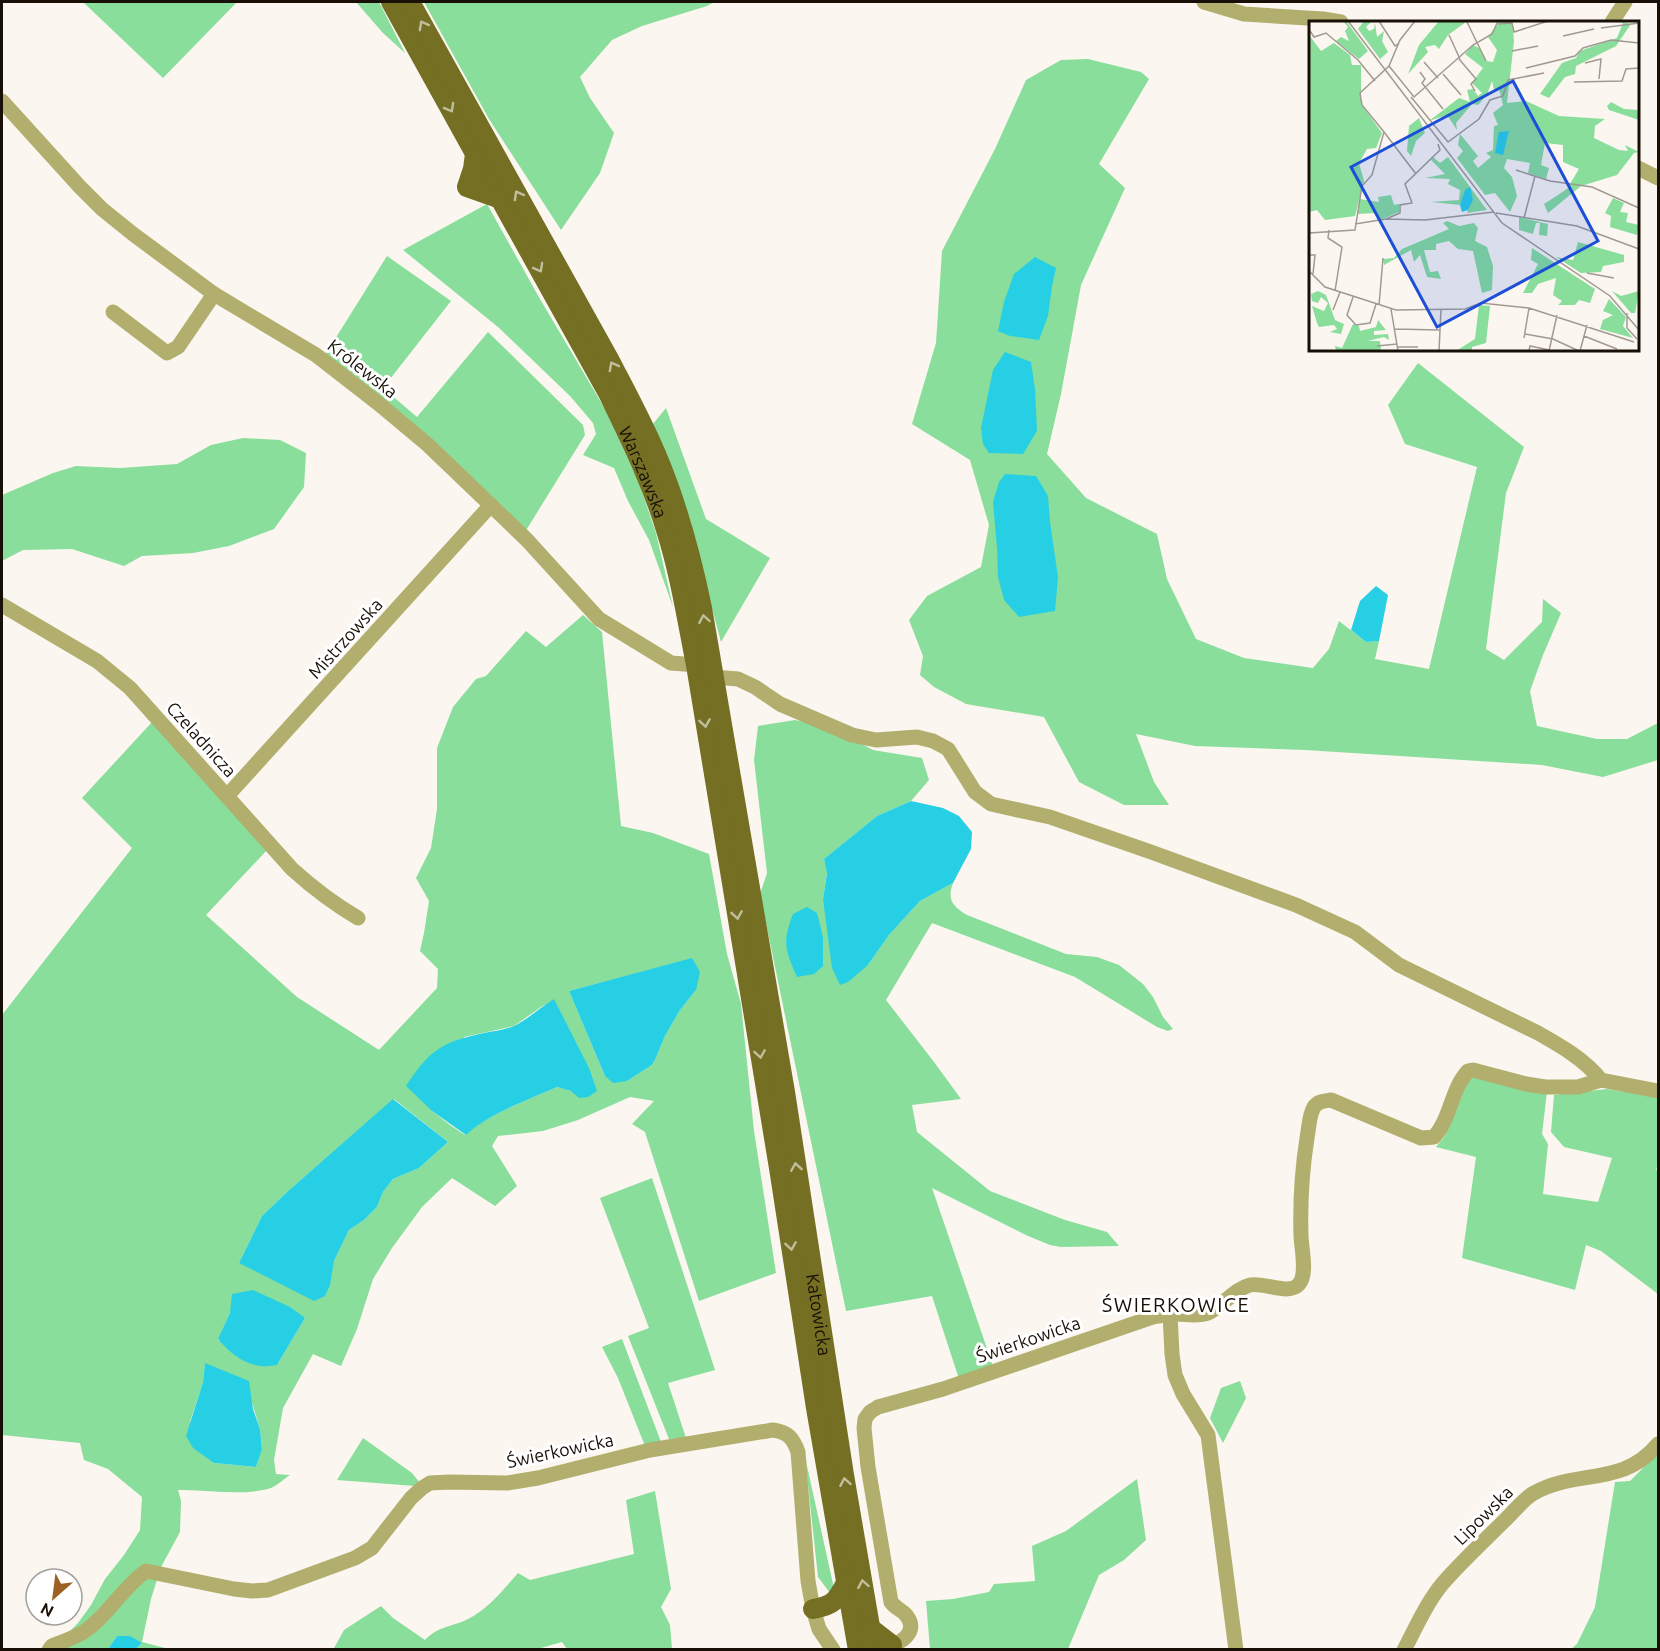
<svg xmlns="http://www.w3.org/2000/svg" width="1660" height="1651" font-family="Ubuntu,sans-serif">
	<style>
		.green { fill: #88de9a; fill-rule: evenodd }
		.water { fill: #27cfe5 }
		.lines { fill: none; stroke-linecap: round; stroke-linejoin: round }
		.minor { stroke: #b2af6e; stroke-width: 15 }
		.major { stroke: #746f23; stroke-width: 20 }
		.oneway { stroke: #c0be9c }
		.labels { text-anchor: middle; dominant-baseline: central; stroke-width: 6; stroke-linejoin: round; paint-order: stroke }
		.street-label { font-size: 18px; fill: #181006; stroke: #fff }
		.neighbourhood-label { font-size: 20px; letter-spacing: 1.5px; fill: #181006; stroke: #fff }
		.inset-road { fill: none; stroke: #a09a92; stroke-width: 1.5 }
		.view { fill: #1d4ed8; fill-opacity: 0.15; stroke: #1d4ed8; stroke-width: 3 }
		.inset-edge { fill: none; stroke: #181006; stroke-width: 3 }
	</style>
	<rect width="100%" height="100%" fill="#fbf6f0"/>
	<g class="green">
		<path d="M83,2H237L163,78Z"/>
		<path d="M356,2H379L405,53L383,33Z"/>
		<path d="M424,2H714L707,6L642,26L612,40L580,77L590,98L614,133L600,173L561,230L489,119Z"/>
		<path d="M1088,59L1141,72L1149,79L1099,164L1125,188L1081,285L1061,394L1047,454L1086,498L1157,534L1167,579L1196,639L1244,658L1313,668L1329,649L1339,621L1366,642L1379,641L1375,659L1429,669L1477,467L1405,444L1388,405L1418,363L1524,447L1506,493L1486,649L1504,660L1542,622L1543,599L1561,613L1543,655L1530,691L1537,726L1597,739H1627L1658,723V760L1603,777L1542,765L1305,750L1195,746L1136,734L1154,782L1169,805H1124L1079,782L1044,717L966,704L934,687L920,675L923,656L909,620L927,596L981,567L989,525L970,460L912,424L936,343L942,251L995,149L1026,80L1061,60Z"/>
		<path d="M487,204L540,299L605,409L639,483L656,533L673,607L649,540L628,501L614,468L583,455L596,434L593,423L570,396L498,327L403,250Z"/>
		<path d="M387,256L451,301L383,388L417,417L488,332L583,425L585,435L525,532L325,355Z"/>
		<path d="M666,408L706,519L770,558L721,642L704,578L690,520L675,477L653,424Z"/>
		<path d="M243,438L280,440L306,453L304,487L274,529L229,546L193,553L142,556L124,566L72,549L23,550L2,561V495L53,473L76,466L120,468L177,464L211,445Z"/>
		<path d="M583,615L602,632L621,826L653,833L709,854L727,954L741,1004L754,1131L776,1273L699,1301L645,1132L632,1124L654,1101L630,1097L578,1120L543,1131L498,1136L492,1146L517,1186L495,1206L452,1178L422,1207L392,1248L373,1279L357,1329L341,1366L313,1354L283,1408L274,1460L276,1474L290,1475C284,1479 278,1485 271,1488C241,1497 208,1489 178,1490L181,1501L180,1532L161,1567L151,1599L142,1642L169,1649H136L142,1643L117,1636L108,1649H55L59,1642L78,1623L91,1605L105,1579L124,1555L140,1530L142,1497L108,1469L84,1460L80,1443L2,1435V1015L132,848L82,798L153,721L269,848L206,915L297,997L379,1050L437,988L438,969L420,951L424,933L429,901L416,878L431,848L437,809V748L453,707L476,679L486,676L526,631L546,647ZM664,966L696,990L680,1010L665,1036L655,1060L652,1065L627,1081L605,1076L569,991ZM554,1000L571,1091L557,1087C528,1100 489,1114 465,1135L450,1125L432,1111L464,1037L514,1026L541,1007ZM394,1099L448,1142L419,1168L393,1179L383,1192L377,1207L364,1220L349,1230L334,1261L239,1263L262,1216L287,1192ZM230,1313L305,1318L277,1365L218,1340ZM205,1364L251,1399L260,1429L262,1448L256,1467L214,1463L190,1422L203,1382Z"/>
		<path d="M795,720L831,727L873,750L922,758L929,780L911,801L877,816L824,859L827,872L823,899L868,965L889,935L920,901L953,883C947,899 952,906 967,915L1066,954L1097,957L1119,965L1143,984L1153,997L1163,1017L1173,1029L1168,1031L1157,1027L1075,977L932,923L886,1000L934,1062L961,1099L912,1105L917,1132L990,1191L1065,1220L1107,1232L1119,1246L1061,1247L1050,1245L1028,1236L932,1188L993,1366L959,1379L932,1296L846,1311L760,894L767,873L754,760L758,726Z"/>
		<path d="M1472,1077L1547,1092L1542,1134L1548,1144L1543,1194L1598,1202L1612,1158L1564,1147L1551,1132L1554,1095L1607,1089L1658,1097V1163L1656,1170H1658V1294L1601,1251L1586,1245L1575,1290L1462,1258L1476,1157L1436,1147L1444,1137L1465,1083Z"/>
		<path d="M652,1178L715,1370L668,1383L686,1438L669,1439L628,1336L649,1328L600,1198Z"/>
		<path d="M622,1339L661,1442L645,1446L618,1378L602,1347Z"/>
		<path d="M1240,1381L1246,1398L1223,1443L1210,1418L1221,1388Z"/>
		<path d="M363,1438L412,1473L420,1483L415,1486L337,1480Z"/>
		<path d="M1658,1453V1649L1570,1650L1577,1644L1595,1607L1615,1482L1630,1481Z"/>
		<path d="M805,1457L835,1593H830L818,1577Z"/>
		<path d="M1137,1479L1146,1540L1124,1560L1099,1575L1068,1649H930L926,1601L953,1599L989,1592L994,1584L1035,1581L1032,1546L1066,1531Z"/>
		<path d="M655,1491L671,1589L661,1607L670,1625L672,1649H567L562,1642L541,1648V1650L489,1648L488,1650H333L344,1630L381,1606L393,1618L425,1640C438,1626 452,1627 468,1619C488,1609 503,1590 518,1573L530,1580L634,1554L626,1500Z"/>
	</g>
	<g class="water">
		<path d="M1035,257L1056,268L1052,286L1048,316L1039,340L1010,336L998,331L1004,302L1014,274Z"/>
		<path d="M1005,352L1031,362L1035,389L1037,431L1023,454L989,453L983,444L981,428L993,370Z"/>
		<path d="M1005,474L1036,476L1048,496L1050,522L1058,577L1055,611L1019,617L1004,600L998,577L997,548L993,502L999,482Z"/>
		<path d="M1376,586L1388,595L1379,641L1366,642L1351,630L1360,601Z"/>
		<path d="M911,801L943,808L959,816L972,832L971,849L953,883L920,901L889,935L868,965L848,982L840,985L832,968L823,899L827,873L824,859L877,816Z"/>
		<path d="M807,907L817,913L823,937V966L814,974L797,977C785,950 782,942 793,914Z"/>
		<path d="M692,958L700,972L696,990L680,1010L665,1036L655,1060L652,1065L627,1081L613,1083L605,1076L569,991Z"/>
		<path d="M554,999L589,1068L597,1091L588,1097L579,1098L571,1091L557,1087C528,1100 488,1114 466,1135L432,1111L406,1086C430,1050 441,1042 484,1033C494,1031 507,1030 516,1025C529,1018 541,1007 554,999Z"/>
		<path d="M393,1099L448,1142L419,1168L393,1179L383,1192L377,1207L364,1220L349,1230L334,1261L330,1285L325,1296L314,1301L239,1263L262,1216L287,1192Z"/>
		<path d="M253,1290L290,1307L305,1318L277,1365C252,1370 234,1358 218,1339L230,1313L232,1294Z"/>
		<path d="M205,1363L249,1381L253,1409L260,1429L262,1449L256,1467L214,1463L193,1448L186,1436L203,1382Z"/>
		<path d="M117,1636H130L142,1643L136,1649H108Z"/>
	</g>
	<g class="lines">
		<g class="minor">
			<path d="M1204,2L1244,14L1323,19L1341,22"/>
			<path d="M1612,22L1625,2"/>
			<path d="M2,101L80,187L102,209L133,234L214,294L316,355L379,404L428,445L527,540L599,619L671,663L696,665"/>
			<path d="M1638,168L1658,178"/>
			<path d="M113,312L167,353L178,347L214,294"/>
			<path d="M2,605L97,661L130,688L292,869C313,888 334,904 358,918"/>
			<path d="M714,677L738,679L755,687L780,704L852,735L876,740L917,737L933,741L948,749L975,792L991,804L1050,817L1151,852L1296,905L1355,932L1399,965L1538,1033C1561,1046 1584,1059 1601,1080"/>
			<path d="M227,796L491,505"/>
			<path d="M1170,1314L1172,1354L1175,1375L1183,1394L1208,1435L1236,1650"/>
			<path d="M892,1645C905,1641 918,1629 906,1615C902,1610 895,1608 891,1602L868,1467L864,1428L865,1419L870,1412L878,1407L943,1389L1153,1317C1161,1316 1168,1314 1176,1314C1186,1314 1198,1317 1208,1313C1223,1306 1234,1289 1250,1285C1264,1282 1289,1296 1299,1284C1308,1274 1301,1247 1301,1235C1300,1202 1302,1170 1307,1138C1309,1128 1309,1115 1314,1107C1318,1101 1324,1101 1331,1100L1421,1138L1434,1137C1451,1118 1451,1089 1468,1071L1473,1070L1526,1084L1545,1087H1578L1601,1080L1658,1091"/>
			<path d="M49,1650L52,1646C62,1642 73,1638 82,1633C107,1617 122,1588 146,1571L234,1589L252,1591L268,1590L355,1558L372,1548L411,1498L422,1488L430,1483L449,1482L507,1483L538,1478L650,1450L773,1430C788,1432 793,1438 798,1452L808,1581L813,1609L819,1629L833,1650"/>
			<path d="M1404,1650C1416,1627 1427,1602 1443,1583C1462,1561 1484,1541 1504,1521C1513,1513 1524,1498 1534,1493C1576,1469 1623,1487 1658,1444"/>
		</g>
		<g class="major">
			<path id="s1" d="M391,2L609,395C630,439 652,483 666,530C680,574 687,620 696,665L779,1168L816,1408L858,1650"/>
			<path id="s2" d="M410,2L609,359C625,390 642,421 656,454C677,503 691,555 702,608L785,1092L844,1475L874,1650"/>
			<path d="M475,154L473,169L467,187L501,199"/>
			<path d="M813,1609C835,1605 837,1600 847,1581"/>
			<path d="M870,1628L892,1645L889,1650"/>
		</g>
	</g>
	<defs><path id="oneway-chevron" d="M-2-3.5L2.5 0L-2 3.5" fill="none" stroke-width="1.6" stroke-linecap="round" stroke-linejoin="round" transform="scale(1.5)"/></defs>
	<g class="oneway">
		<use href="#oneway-chevron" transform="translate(423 25) rotate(-119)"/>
		<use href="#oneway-chevron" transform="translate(450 108) rotate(61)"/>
		<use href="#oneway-chevron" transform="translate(518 195) rotate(-119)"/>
		<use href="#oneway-chevron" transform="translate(539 268) rotate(61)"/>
		<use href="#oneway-chevron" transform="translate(613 366) rotate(-118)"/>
		<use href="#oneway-chevron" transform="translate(704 619) rotate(-100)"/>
		<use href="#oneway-chevron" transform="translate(705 723) rotate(81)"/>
		<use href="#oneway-chevron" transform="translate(737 915) rotate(81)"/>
		<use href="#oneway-chevron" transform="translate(760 1054) rotate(81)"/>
		<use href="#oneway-chevron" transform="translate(796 1167) rotate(-99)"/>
		<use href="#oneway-chevron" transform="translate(791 1246) rotate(81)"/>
		<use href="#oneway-chevron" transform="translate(845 1482) rotate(-100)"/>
		<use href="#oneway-chevron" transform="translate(863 1584) rotate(-100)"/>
	</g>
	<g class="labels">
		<g class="street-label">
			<text transform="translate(363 368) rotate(38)">Królewska</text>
			<text stroke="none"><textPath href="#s1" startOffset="534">Warszawska</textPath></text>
			<text transform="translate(345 638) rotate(-48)">Mistrzowska</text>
			<text transform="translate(202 739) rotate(48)">Czeladnicza</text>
			<text stroke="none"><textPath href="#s2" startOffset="1392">Katowicka</textPath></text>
			<text transform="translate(1028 1339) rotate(-19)">Świerkowicka</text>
			<text transform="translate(560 1450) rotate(-12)">Świerkowicka</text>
			<text transform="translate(1483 1515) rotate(-45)">Lipowska</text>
		</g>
		<g class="neighbourhood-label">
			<text x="1176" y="1304">ŚWIERKOWICE</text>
		</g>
	</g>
	<g transform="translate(1309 21)">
		<rect width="330" height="330" fill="#fbf6f0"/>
		<path d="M34,0H37L59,30L50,38L27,20L32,16L40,20L36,10L39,6ZM55,0H63L57,6L60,10L65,8L66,2L68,16L75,10L73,20L79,31L71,38L49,8ZM130,0L157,1L139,14L130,28L126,24L116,26L119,31L99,53L110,24ZM191,0H203L205,20L198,82L217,80L250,95L296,98L286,105L285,117L310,129L319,130L316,124L330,131L325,132L308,154L272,165L239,192L235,183L258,168L270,148L254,141V124L236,122L232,144L240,147L237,158L219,152L221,142L198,138L195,147L203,156L208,175L201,191L186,172L176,174L148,137L154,130L149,124L151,113L169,135L164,140L169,147L182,136L177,132L184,129L185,105L189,104L184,92L194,84L190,68L185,69L183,60L178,74L169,84L163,83L147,102L148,109L138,94L120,100L150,77L161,81L158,69L164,68L169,75L173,72L163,62L174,47L156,33L164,24L170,27L177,40L184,41L188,29L179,16ZM309,0L322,3L307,25L267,45L266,53L256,56L240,77L231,73L253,42L267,37L271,30L308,17L314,2ZM0,14L12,30L25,22L41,34L43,44H52V83L73,112L67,127L58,128L50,142L55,160L46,195L16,199L8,189L0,191ZM302,81L315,88L330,89V99L300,89L298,85ZM110,97L116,112L107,120L102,135L98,130L100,105ZM124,136L131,142L139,136L178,189L158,192L163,178L158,169L151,184L122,181L150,179L151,169L139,163L141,158L116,157L136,153L122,139ZM82,174L85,184L90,183V191L69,200L67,192L48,193L51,178L70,181L69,176ZM304,177L315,182L311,191L319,192L317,201L330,204L328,214L301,206L302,195L296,192ZM210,196L239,203L238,215L230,214L231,202H227L224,213L210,209ZM138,200L150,205L165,202L169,207L166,220L178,226L184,245L183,269L173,272L164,230L149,228L140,220L127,223V229H115L121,251L129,250L132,258L118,256L111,234L105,241L102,229L75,244L74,238L85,237L93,228L140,208L134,202ZM269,221L315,234V241L294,245L292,251L272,252L247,236L264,239ZM223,227L286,268L281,282L270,279L266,284H249L253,280L244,274L247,257L229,263L223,272H214L229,243L222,239ZM9,270L17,274L26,299L35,303L32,313L21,311L28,308L25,304L10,306L8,302L3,285L15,290L19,282L12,276L9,282L3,280L2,273ZM303,270L312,275L330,270L326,292H322ZM300,278L317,296L314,305L324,317L291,308L294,299L304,294L294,290ZM170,284L181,285L177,322L163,326V330H147L166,318ZM69,299L77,309L65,310V314L79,313L80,319L75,316L59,320H71L72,329L27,330L26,325L33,327L44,303L50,305L51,310L67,306Z" fill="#88de9a"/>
		<path d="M200,110L194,134L186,132L190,111ZM161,166L164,179L159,189L153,191L151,184L156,169Z" fill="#27cfe5"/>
		<path class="inset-road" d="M39,0L193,202L301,275L330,309M70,0L86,25L90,22M158,1L177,40M189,3L203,2L205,11L239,0M292,7L330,2M1,10L5,16L17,12L49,39L66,60M140,14L151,38M254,15L285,8M203,30L229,25M150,38L167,58L162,63L166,70M115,41L129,57M276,42L292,38L290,58M80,45L105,76L164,24L183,13L189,0M217,47L266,35L274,27L302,19L330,22M111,51L116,58L113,62L134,88M134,53L152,74M265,61L313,60L317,48L330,47M102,76L139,121L170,98L181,79L194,75L199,59L235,52M75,111L107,153M207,149L241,160L283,166L330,187M187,192L268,205L330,228M215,197L226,155M77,198L116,199L185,191M46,203L77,198L91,192V184L103,182L96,163L131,129L129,123M20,209L19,217L33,226L26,270M0,212L46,209L53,165L63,154L75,111L53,84L51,72L80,45L91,19L106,0M0,234H6L4,253M0,250L16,266L87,289L156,288L172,282L220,287L325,321M278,252L305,257M44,276L38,294L47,304L61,302L67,283M70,284L74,237M82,288L89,330M24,289L31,271M318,292V307L328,318M85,308L131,309M216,313L244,318L270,330M275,315L308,328M215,317L220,287M68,325L88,323M88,326H109M130,330L132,288M220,330L221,325L240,329M240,330L248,294M271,330L278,304"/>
		<path class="view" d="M204,60L289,220L128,306L42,146Z"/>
		<rect width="330" height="330" class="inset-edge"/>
	</g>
	<rect width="1660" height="1651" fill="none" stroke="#181006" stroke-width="6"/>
	<g transform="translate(54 1597) rotate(208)"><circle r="28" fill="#ffffff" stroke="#a39f9b" stroke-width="1.5"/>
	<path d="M0-4.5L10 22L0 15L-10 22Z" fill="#9e6124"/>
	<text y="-9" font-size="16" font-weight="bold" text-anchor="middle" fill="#181006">N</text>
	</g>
</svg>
